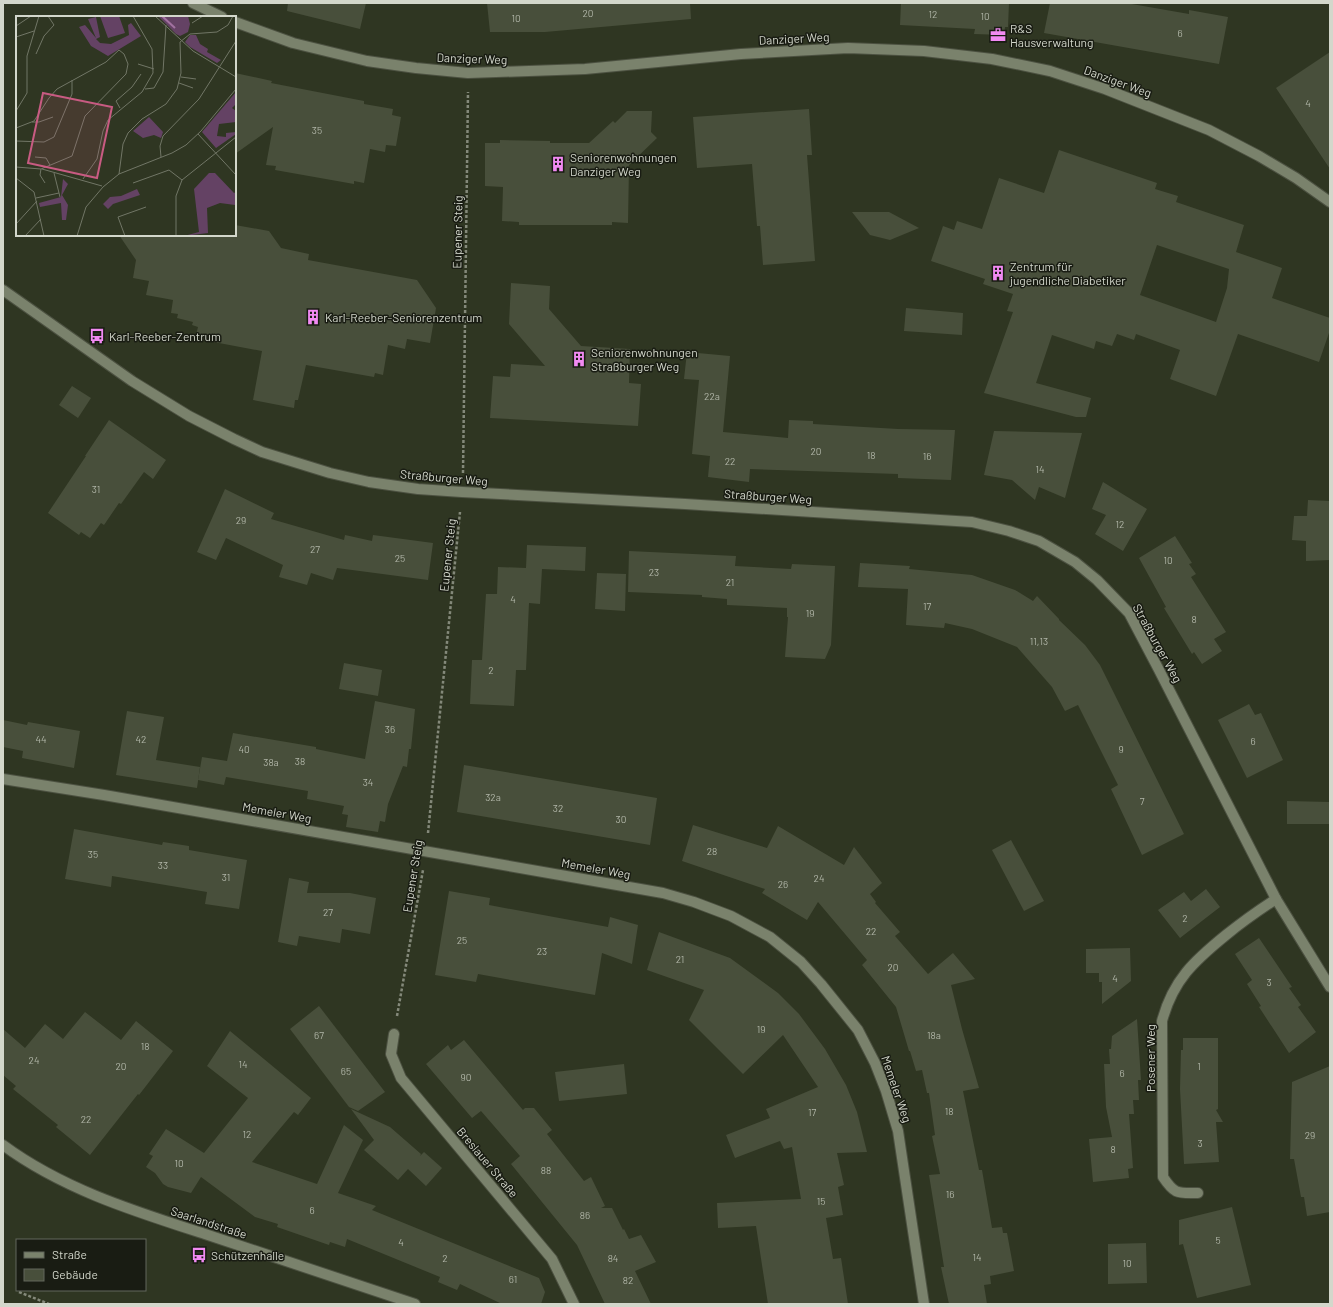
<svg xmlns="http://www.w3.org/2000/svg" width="1333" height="1307" font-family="Barlow,sans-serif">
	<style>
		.building { fill: #484f3b; fill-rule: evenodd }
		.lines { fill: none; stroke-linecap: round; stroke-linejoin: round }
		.minor-casing { stroke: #4c5141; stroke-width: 12 }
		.path { stroke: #84897a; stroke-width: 2.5; stroke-dasharray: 3 2; stroke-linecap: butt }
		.minor { stroke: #7a826c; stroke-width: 10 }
		.labels { text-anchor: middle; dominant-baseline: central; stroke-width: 3; stroke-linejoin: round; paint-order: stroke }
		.number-label { font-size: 10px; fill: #b0b5a7 }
		.poi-label { font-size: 12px; fill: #d3d7cb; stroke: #191c13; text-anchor: start }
		.street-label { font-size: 12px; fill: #d3d7cb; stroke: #191c13 }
		.inset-river { fill: none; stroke: #a271a1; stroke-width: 2 }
		.inset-road { fill: none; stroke: #717666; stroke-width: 1 }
		.view { fill: #c85b82; fill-opacity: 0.15; stroke: #c85b82; stroke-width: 2 }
		.inset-edge { fill: none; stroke: #d3d7cb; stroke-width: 2 }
	</style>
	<rect width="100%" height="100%" fill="#2f3622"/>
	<g class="building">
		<path d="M288,3H366L360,29L287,11Z"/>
		<path d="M487,3H690L691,19L545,32H490Z"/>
		<path d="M901,3H1009L1008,27H1005L1004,35L974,34L975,29L900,25Z"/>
		<path d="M1050,3H1126L1189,14V10L1228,17L1219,64L1044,33Z"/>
		<path d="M1330,52V169L1276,88Z"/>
		<path d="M235,73L272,81L271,83L364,101V104L393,109L392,115L401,117L396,146L386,145L385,152L370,149L364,183L354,181V184L275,170L276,166L266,165L273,127L235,154Z"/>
		<path d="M809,109L812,155H807L815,261L763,265L760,226H757L752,164L697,168L693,117Z"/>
		<path d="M627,111H652L651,132L657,138L629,165L628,223L612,222V225H519V222L502,221L503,187L485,186V143H500V140L550,141V143H589L613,121L615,123Z"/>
		<path d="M1059,150L1157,183L1155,189L1178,196L1176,202L1244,225L1236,252L1282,268L1272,298L1330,318V330L1319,362L1238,334L1216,396L1170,379L1180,350L1136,334L1134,340L1117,334L1112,346L1096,341L1094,349L1052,335L1036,383L1091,398L1086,417H1076L984,393L1013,312L1007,311L1013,294L983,284L985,279L931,261L943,226L954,230L957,221L982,229L999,178L1044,193ZM1157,245L1229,269L1227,288L1216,322L1140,295Z"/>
		<path d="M852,212H889L919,228L890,240L870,235Z"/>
		<path d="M235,225L269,231L281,248L309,254L308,260L417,280L436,308L430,343L407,339L405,349L388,345L383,375L375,373L374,377L306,365L298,400H295L294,408L253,400L262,351L203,340L204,336L196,335L198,327L192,325L193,322L177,318L178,314L171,313L173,300L146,295L149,281L133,278L136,260L119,235H235Z"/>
		<path d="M511,283L550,286L549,309L581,346L630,349L629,383L641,384L638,426L490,418L493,376L510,377L511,364L545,366L509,324Z"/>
		<path d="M906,308L963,313L962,335L904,331Z"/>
		<path d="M687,352L730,356L723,432L788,438L789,420L813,421V424L898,429L955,430L951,480L898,478V474L750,469L749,482L708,477L710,456L692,454L699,380L684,379Z"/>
		<path d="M72,386L91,398L78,418L59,405Z"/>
		<path d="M109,420L166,460L153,479L144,472L121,504L119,503L104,525L101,523L90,538L81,532L79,535L48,513L86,456H85Z"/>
		<path d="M994,431L1082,433L1065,498L1039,487L1035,500L1012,480L984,475Z"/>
		<path d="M1103,482L1147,509L1123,551L1095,534L1106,515L1092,509Z"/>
		<path d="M225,489L274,513L271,519L344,540L345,535L372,541L373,535L433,543L428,580L337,568L333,580L311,573L307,585L279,577L283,565L226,538L216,560L197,552Z"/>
		<path d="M1308,500L1330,501V560L1306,561V541L1292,540L1294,516H1307Z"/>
		<path d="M1175,536L1192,563L1189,564L1196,574L1191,577L1226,632L1214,639L1222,651L1202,664L1194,652L1192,654L1164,608L1166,607L1139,558Z"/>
		<path d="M527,545L586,547L585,571L542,569L540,604L529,603L526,670H516L514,706L470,704L472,660H482L486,594H497L498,567L526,568Z"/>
		<path d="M629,551L736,556L735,566L791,569L792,564L835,566L831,645L825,659L785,657L788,617H787V608L727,605V599L702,597V595L628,592Z"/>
		<path d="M860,563L910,566L909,569L972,575L1015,590L1033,601L1037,596L1059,619V620L1085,645L1100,665L1184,834L1142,855L1111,789L1118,785L1078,705L1065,711L1052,687L1017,647L972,629L945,623L944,628L906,625L908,589L858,587Z"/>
		<path d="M597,573L626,574L625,611L595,609Z"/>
		<path d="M344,663L382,670L378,696L339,689Z"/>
		<path d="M375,701L415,709L411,749H409L407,767L403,766L388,804L385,822L380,821L378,832L346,827L348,815L342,814L344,806L307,799L308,791L226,777L224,785L198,780L202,757L227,761L233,733L316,747V749L365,759Z"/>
		<path d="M1249,704L1255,715L1261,713L1283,760L1247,778L1218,720Z"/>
		<path d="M127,711L164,717L156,760L200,767L197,788L116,775Z"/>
		<path d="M3,720L27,725L28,722L80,731L74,768L22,758L23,751L3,747Z"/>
		<path d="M464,765L657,798L650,845L457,812Z"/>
		<path d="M1287,801L1330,802V824H1287Z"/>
		<path d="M693,825L767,848L778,826L844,865L854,847L882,883L870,894L876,902L875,903L900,932L895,936L928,974L953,953L975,979L951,985L962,1029L979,1088L963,1091L979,1170H982L992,1228L1002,1227L1003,1233H1007L1014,1271L990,1276L991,1284L984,1285L987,1304H949L941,1267H944L929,1175L940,1174L932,1136L935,1135L929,1093H927L922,1070L916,1071L910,1051H909L896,1007L862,965L867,960L818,902L807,920L762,893L765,889L682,861Z"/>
		<path d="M74,829L162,845L163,842L189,846V850L247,860L239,909L205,904L207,892L112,876L111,887L65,879Z"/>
		<path d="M1011,840L1044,901L1024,911L992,850Z"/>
		<path d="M289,878L309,882L307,893H350L376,898L370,934L342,929L340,943L299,936L297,946L278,942Z"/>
		<path d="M1206,889L1220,907L1180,938L1158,910L1184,892L1191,901Z"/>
		<path d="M449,891L490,898L489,905L608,927L610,917L638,925L632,964L602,953L595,995L478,974L476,982L435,975Z"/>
		<path d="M659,932L730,958L778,993L799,1014L825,1049L846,1085L857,1112L867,1152L837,1153L844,1185L838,1187L843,1215L826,1218L833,1259L841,1258L848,1304H768L756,1226L718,1228L717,1203L801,1199L792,1147L784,1149L780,1141L735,1158L726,1135L770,1118L766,1109L818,1087L783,1035L743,1074L689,1020L704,990L647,970Z"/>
		<path d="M1259,938L1292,987L1289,988L1301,1005L1298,1007L1316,1032L1289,1053L1259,1007L1261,1006L1247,984L1252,980L1235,954Z"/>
		<path d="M1130,948L1131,981L1102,1004V982H1099V973H1086V949Z"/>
		<path d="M319,1006L385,1092L358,1111L349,1107L290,1029Z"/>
		<path d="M85,1012L121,1040L136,1021L173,1051L139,1095L138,1094L90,1155L56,1127L58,1125L13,1089L16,1086L3,1075V1029L25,1048L45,1024L63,1039Z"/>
		<path d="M1137,1019L1141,1080H1138L1139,1100H1133L1134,1114H1129L1133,1168L1128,1169L1129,1178L1093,1182L1089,1139L1112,1137L1106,1107L1104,1064H1110L1109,1049H1111L1112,1036Z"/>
		<path d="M230,1031L311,1098L298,1115L294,1112L252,1162L317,1184L344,1125L363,1140L338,1193L376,1206L372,1210L539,1278L545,1292L541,1304H502L460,1284L457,1290L438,1282L440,1277L347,1239L345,1247L330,1242L329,1245L277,1227L278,1224L255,1217L201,1177L191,1193L168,1187L163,1184L155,1173L146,1167L153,1156L149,1154L166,1129L204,1153L248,1098L207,1066Z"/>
		<path d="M1183,1038H1218V1109L1216,1110L1223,1122H1216L1219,1162L1184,1164L1180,1089L1181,1050H1183Z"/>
		<path d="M464,1040L523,1110L525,1108H534L552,1130L547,1134L584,1181L591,1177L605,1206L601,1208H612L623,1230L624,1229L629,1239L641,1235L656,1262L635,1271L651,1304H605L577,1245L511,1164L520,1156L481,1111L472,1118L426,1064L448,1045L451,1050Z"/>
		<path d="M624,1064L627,1094L559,1101L555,1072Z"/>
		<path d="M1330,1066V1212L1307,1216L1304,1197H1301L1294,1159H1290L1292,1082Z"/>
		<path d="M351,1109L390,1127L421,1154L420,1156L424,1152L442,1168L426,1186L408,1169L398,1180L364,1150L374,1140Z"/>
		<path d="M1232,1207L1251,1285L1197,1298L1183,1244L1179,1245V1220Z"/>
		<path d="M1146,1243L1147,1283L1108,1284V1244Z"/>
	</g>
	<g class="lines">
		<defs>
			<g id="minor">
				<path d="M193,3L222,17"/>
				<path d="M235,22L293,43L367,61L416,68L468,73L585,69L741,54L848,48L924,51L992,59L1050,71L1105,89L1209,130L1259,156L1296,178L1330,202"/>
				<path d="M3,290L132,381L189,416L234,439L262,452L330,473L369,482L418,489L462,492L685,504L972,522L1009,531L1039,541L1075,562L1097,580L1129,613L1159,670L1276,899L1330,987"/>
				<path d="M3,779L104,795L663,893L694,902L731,916L770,937L801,962L821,984L858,1030L875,1063L886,1091L898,1131L924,1304"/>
				<path d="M394,1034L391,1054L401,1078L552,1259L574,1304"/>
				<path d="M3,1145C64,1190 137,1212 208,1235C277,1258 346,1281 415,1304"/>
				<path d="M1198,1193C1178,1193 1175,1195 1163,1177L1162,1021C1173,980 1194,961 1226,935C1242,922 1259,910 1276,899"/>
			</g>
		</defs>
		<use href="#minor" class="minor-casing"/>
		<g class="path">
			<path d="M463,473L468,92"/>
			<path d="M428,833L460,512"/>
			<path d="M397,1016L423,870"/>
			<path d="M19,1292L49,1304"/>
		</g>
		<use href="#minor" class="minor"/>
	</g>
	<defs>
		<symbol id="office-bare" viewBox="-9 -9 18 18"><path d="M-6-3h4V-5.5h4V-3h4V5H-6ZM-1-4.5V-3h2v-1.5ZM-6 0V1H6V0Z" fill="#f28af3" stroke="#191c13" stroke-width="2.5" paint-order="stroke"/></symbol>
		<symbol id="building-bare" viewBox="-9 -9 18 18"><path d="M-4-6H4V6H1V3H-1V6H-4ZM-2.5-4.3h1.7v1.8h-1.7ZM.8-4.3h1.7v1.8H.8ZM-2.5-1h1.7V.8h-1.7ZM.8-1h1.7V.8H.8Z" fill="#f28af3" stroke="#191c13" stroke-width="2.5" paint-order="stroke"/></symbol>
		<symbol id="bus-bare" viewBox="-9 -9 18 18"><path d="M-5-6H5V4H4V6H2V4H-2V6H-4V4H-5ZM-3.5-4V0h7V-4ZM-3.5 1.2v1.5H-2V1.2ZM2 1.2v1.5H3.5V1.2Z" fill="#f28af3" stroke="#191c13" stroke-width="2.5" paint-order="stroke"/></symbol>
	</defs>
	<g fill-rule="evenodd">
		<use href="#office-bare" x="987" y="24" width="22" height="22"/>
		<use href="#building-bare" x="547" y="153" width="22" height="22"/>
		<use href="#building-bare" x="987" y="262" width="22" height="22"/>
		<use href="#building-bare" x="302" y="306" width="22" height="22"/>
		<use href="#bus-bare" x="86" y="325" width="22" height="22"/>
		<use href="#building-bare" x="568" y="348" width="22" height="22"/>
		<use href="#bus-bare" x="188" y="1244" width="22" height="22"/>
	</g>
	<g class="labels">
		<g class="number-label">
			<text x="588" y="13">20</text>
			<text x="933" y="14">12</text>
			<text x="985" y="16">10</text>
			<text x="516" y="18">10</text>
			<text x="1180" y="33">6</text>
			<text x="1308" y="103">4</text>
			<text x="317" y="130">35</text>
			<text x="712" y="396">22a</text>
			<text x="816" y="451">20</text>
			<text x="871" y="455">18</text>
			<text x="927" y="456">16</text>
			<text x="730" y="461">22</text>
			<text x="1040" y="469">14</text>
			<text x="96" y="489">31</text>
			<text x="241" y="520">29</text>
			<text x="1120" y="524">12</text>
			<text x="315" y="549">27</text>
			<text x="400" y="558">25</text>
			<text x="1168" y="560">10</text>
			<text x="654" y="572">23</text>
			<text x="730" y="582">21</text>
			<text x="513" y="599">4</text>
			<text x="927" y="606">17</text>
			<text x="810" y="613">19</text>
			<text x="1194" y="619">8</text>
			<text x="1039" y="641">11,13</text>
			<text x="491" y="670">2</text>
			<text x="390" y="729">36</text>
			<text x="41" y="739">44</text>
			<text x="141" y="739">42</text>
			<text x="1253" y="741">6</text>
			<text x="244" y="749">40</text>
			<text x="1121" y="749">9</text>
			<text x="300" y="761">38</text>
			<text x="271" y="762">38a</text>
			<text x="368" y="782">34</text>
			<text x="493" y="797">32a</text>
			<text x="1142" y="801">7</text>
			<text x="558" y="808">32</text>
			<text x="621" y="819">30</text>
			<text x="712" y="851">28</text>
			<text x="93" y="854">35</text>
			<text x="163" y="865">33</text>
			<text x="226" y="877">31</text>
			<text x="819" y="878">24</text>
			<text x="783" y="884">26</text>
			<text x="328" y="912">27</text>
			<text x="1185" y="918">2</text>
			<text x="871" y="931">22</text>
			<text x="462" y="940">25</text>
			<text x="542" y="951">23</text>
			<text x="680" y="959">21</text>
			<text x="893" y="967">20</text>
			<text x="1115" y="978">4</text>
			<text x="1269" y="982">3</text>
			<text x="761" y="1029">19</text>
			<text x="319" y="1035">67</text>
			<text x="934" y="1035">18a</text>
			<text x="145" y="1046">18</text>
			<text x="34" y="1060">24</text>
			<text x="243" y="1064">14</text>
			<text x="121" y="1066">20</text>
			<text x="1199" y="1066">1</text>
			<text x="346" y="1071">65</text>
			<text x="1122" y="1073">6</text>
			<text x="466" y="1077">90</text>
			<text x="949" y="1111">18</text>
			<text x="812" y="1112">17</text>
			<text x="86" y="1119">22</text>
			<text x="247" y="1134">12</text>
			<text x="1310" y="1135">29</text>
			<text x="1200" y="1143">3</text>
			<text x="1113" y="1149">8</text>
			<text x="179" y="1163">10</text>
			<text x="546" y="1170">88</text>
			<text x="950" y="1194">16</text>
			<text x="821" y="1201">15</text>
			<text x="312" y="1210">6</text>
			<text x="585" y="1215">86</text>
			<text x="1218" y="1240">5</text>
			<text x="401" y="1242">4</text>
			<text x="977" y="1257">14</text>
			<text x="445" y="1258">2</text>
			<text x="613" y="1258">84</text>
			<text x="1127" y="1263">10</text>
			<text x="513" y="1279">61</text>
			<text x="628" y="1280">82</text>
		</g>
		<g class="poi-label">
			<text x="1010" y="28">R&amp;S<tspan x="1010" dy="14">Hausverwaltung</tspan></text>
			<text x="570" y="157">Seniorenwohnungen<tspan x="570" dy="14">Danziger Weg</tspan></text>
			<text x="1010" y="266">Zentrum für<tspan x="1010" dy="14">jugendliche Diabetiker</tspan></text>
			<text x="325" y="317">Karl-Reeber-Seniorenzentrum</text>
			<text x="109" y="336">Karl-Reeber-Zentrum</text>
			<text x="591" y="352">Seniorenwohnungen<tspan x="591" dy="14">Straßburger Weg</tspan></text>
			<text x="211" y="1255">Schützenhalle</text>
		</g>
		<g class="street-label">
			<text transform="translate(794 38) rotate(-3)">Danziger Weg</text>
			<text transform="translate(472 58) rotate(2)">Danziger Weg</text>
			<text transform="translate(1118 81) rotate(20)">Danziger Weg</text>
			<text transform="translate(457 232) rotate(-89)">Eupener Steig</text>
			<text transform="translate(444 477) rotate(5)">Straßburger Weg</text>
			<text transform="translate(768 496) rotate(4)">Straßburger Weg</text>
			<text transform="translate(447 555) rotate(-84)">Eupener Steig</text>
			<text transform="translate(1158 643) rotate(61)">Straßburger Weg</text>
			<text transform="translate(277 812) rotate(10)">Memeler Weg</text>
			<text transform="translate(596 868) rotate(10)">Memeler Weg</text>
			<text transform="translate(412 876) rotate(-81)">Eupener Steig</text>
			<text transform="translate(1150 1058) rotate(-90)">Posener Weg</text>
			<text transform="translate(897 1089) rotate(71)">Memeler Weg</text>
			<text transform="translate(488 1162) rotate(50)">Breslauer Straße</text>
			<text transform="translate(209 1222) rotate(18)">Saarlandstraße</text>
		</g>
	</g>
	<g transform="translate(16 16)">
		<rect width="220" height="220" fill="#2f3622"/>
		<path d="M84,0H103L109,17L92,22ZM142,0H172L174,8L172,16L164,20L160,18ZM80,1L84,21L80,23L84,27L95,28L113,19L112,9L115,7L125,20L92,40L75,30L63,11L69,9L80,22L72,3ZM174,19H180L184,28L192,33L191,36L205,44L201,47L174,31L169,26ZM220,76V88L216,92L220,95V106L203,108L201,120L210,121V117L220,116V118L200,132L186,116ZM133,101L147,116L145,122L138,119L127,122L117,115ZM193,157H199L218,177L220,176V204L219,189L204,187L191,192L192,217L168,220L183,216L178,173ZM47,163L52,168L46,179L52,189L50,204H46L45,187L24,191L23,187L45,181ZM121,173L124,179L97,188L92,193L87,188L94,181L105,180Z" fill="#644264"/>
		<path class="inset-river" d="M146,0L159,12"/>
		<path class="inset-road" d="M139,0L177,35L220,61M176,7L187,0M0,10L15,0M0,21L18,15M20,38L28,20L38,9L32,0M122,48L138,53M165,61L180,63M163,67L177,72M129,73L138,72L147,56L150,9M104,92L100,85L116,71L125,58M0,95L11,77V40L23,0M16,106H23L37,101M0,112L18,105L33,82L41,73L90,46L103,34L108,38L112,48L110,58L69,100L56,140L25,153M182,118L220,159M0,125L28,126L38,121L56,78V64M19,141L30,142L34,149M145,141L144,130L147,120L183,83L220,25M0,151L25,153M25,153L24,159L29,167M26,153L86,170M38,157L44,181M103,158L107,128L112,117L126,103L150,88L161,73L165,57L164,26L174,18L201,16L212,9L217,0M0,162L18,176L28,220M67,163L81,143L87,115L92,104L126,76L137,57L136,33L117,0M117,167L153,154L166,164M20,182L43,177M0,208L21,185M9,220L25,203M61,220L70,191L87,171L103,158L156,137L170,129L185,115L220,73M109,220L102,201L130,191M160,220V180L166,164L220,121"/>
		<path class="view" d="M27,77L96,91L81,162L12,147Z"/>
		<rect width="220" height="220" class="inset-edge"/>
	</g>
	<rect width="1333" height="1307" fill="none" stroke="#d3d7cb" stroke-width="8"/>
	<rect x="16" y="1239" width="130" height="52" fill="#191c13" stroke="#63675d"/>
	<rect x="24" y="1252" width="20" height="6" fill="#7a826c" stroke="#63675d"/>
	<text x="52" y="1259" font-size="12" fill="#d3d7cb">Straße</text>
	<rect x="24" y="1269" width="20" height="12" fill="#484f3b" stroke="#63675d"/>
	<text x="52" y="1279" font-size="12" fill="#d3d7cb">Gebäude</text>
</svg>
